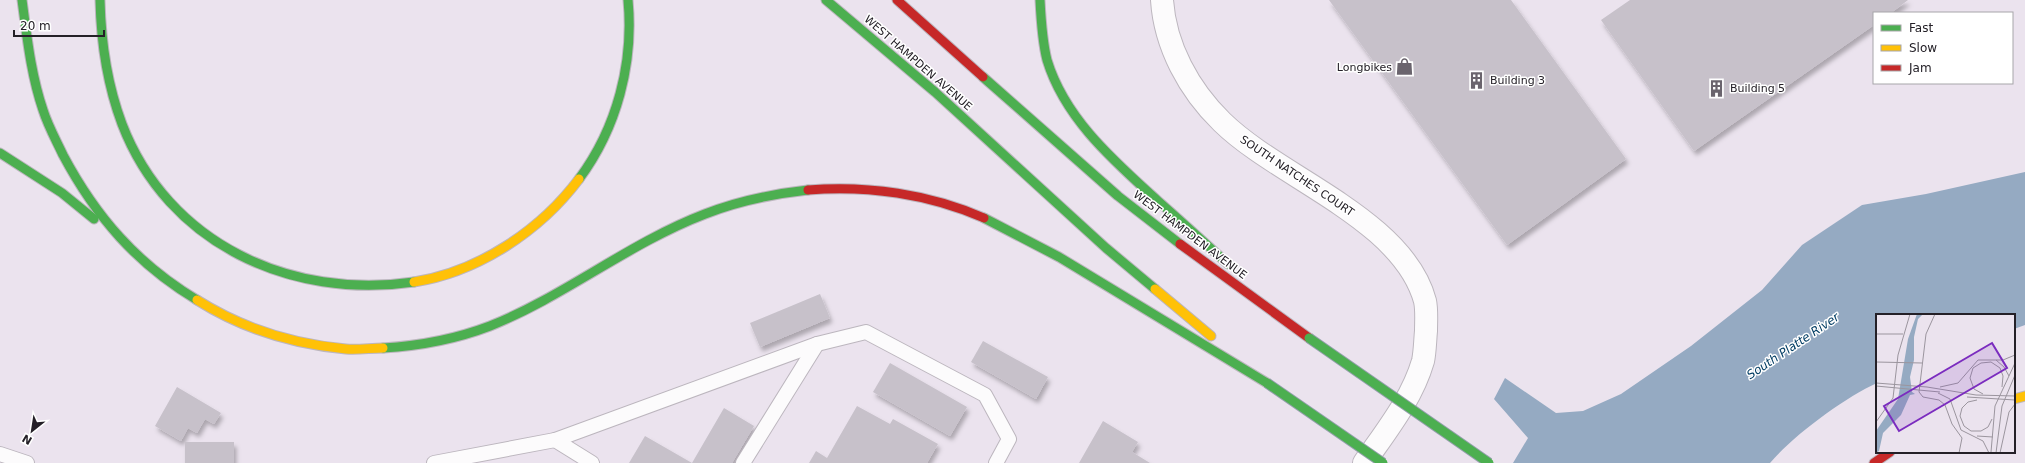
<svg xmlns="http://www.w3.org/2000/svg" width="2025" height="463" font-family="'DejaVu Sans',sans-serif">
	<style>
		.water { fill: #95aac2 }
		.building { fill: #c7c1ca; filter: url(#shadow) }
		.lines { fill: none; stroke-linecap: round; stroke-linejoin: round }
		.lane-casing { stroke: #bcb6be; stroke-width: 16 }
		.street-casing { stroke: #bcb6be; stroke-width: 24 }
		.fast-casing { stroke: #bcb6be; stroke-width: 11 }
		.slow-casing { stroke: #bcb6be; stroke-width: 11 }
		.jam-casing { stroke: #bcb6be; stroke-width: 11 }
		.lane { stroke: #fcfbfc; stroke-width: 14 }
		.street { stroke: #fcfbfc; stroke-width: 22 }
		.fast { stroke: #4caf50; stroke-width: 9 }
		.slow { stroke: #ffc107; stroke-width: 9 }
		.jam { stroke: #c62828; stroke-width: 9 }
		.fast-bridge-casing { stroke: #929faa; stroke-width: 11; stroke-linecap: butt }
		.fast-bridge { stroke: #4caf50; stroke-width: 9 }
		.labels { text-anchor: middle; dominant-baseline: central; stroke-width: 3; stroke-linejoin: round; paint-order: stroke }
		.street-label { font-size: 11px; fill: #242027; stroke: #fff }
		.poi-label { font-size: 11px; fill: #242027; stroke: #fff; text-anchor: start }
		.water-label { font-size: 12px; font-style: italic; fill: #003c63; stroke: #fff }
		.inset-road { fill: none; stroke: #9b959e; stroke-width: 1 }
		.view { fill: #7b2cbf; fill-opacity: 0.15; stroke: #7b2cbf; stroke-width: 2 }
		.inset-edge { fill: none; stroke: #242027; stroke-width: 2 }
	</style>
	<defs>
		<filter id="shadow"><feDropShadow dx="2.5" dy="4.5" stdDeviation="2" flood-color="#0004"/></filter>
	</defs>
	<rect width="100%" height="100%" fill="#ebe3ee"/>
	<path class="water" d="M2025,172V325L2014,329V315H1877V383C1844,398 1794,435 1770,463H1513L1528,438L1494,399L1505,378L1556,413L1583,411L1621,394L1691,346L1762,290L1802,245L1862,205L1926,194Z"/>
	<g class="building">
		<path d="M1329,0H1511L1626,159L1507,245Z"/>
		<path d="M1630,0H1908L1891,13H1874V25L1694,151L1601,20Z"/>
		<path d="M820,294L830,318L760,347L750,323Z"/>
		<path d="M983,341L1048,377L1036,399L971,362Z"/>
		<path d="M890,363L967,407L950,436L873,392Z"/>
		<path d="M177,387L221,413L214,424L205,419L197,433L188,428L181,441L155,426Z"/>
		<path d="M857,406L890,424L893,419L938,444L927,463H809L816,451L827,458Z"/>
		<path d="M724,408L754,426L732,463H629L645,436L692,463Z"/>
		<path d="M1103,421L1138,442L1132,452L1150,463H1079Z"/>
		<rect x="185" y="442" width="49" height="21"/>
	</g>
	<g class="lines">
		<defs>
			<g id="lane">
				<path d="M0,454L27,463"/>
				<path d="M434,463L555,440"/>
				<path d="M592,463L555,440L817,344L866,332L985,395L1009,439L996,463"/>
				<path d="M743,463L817,344"/>
			</g>
			<path id="street" d="M1162,0C1165,46 1189,90 1222,122C1279,178 1403,219 1425,301C1427,310 1426,321 1426,331C1425,341 1425,352 1423,361C1412,399 1386,431 1364,463"/>
			<g id="fast">
				<path d="M22,0C27,37 31,75 43,110C48,126 56,140 63,155C96,217 137,264 197,300"/>
				<path d="M100,0C101,43 107,84 122,124C168,244 291,300 414,282"/>
				<path d="M826,0L935,92L1106,248L1155,289"/>
				<path d="M1040,0C1041,20 1042,40 1047,60C1065,119 1114,161 1158,201C1182,222 1205,243 1228,264"/>
				<path d="M983,77L1118,196L1180,244"/>
				<path d="M0,153L62,193L94,219"/>
				<path d="M579,179C617,128 634,63 628,0"/>
				<path d="M984,218L1059,257L1267,383"/>
				<path d="M383,348C418,346 456,339 490,326C565,296 629,243 705,214C738,201 772,194 808,190"/>
			</g>
			<g id="slow">
				<path d="M414,282C478,272 540,231 579,179"/>
				<path d="M1155,289L1211,336"/>
				<path d="M197,300C243,329 292,344 346,349C358,350 371,348 383,348"/>
				<path d="M2014,399L2025,396"/>
			</g>
			<g id="jam">
				<path d="M897,0L983,77"/>
				<path d="M808,190C867,185 929,194 984,218"/>
				<path d="M1180,244L1309,338"/>
				<path d="M1874,463L1890,452"/>
			</g>
		</defs>
		<use href="#lane" class="lane-casing"/>
		<use href="#street" class="street-casing"/>
		<use href="#fast" class="fast-casing"/>
		<use href="#slow" class="slow-casing"/>
		<use href="#jam" class="jam-casing"/>
		<use href="#lane" class="lane"/>
		<use href="#street" class="street"/>
		<use href="#fast" class="fast"/>
		<use href="#slow" class="slow"/>
		<use href="#jam" class="jam"/>
		<defs>
			<g id="fast-bridge">
				<path d="M1309,338L1489,463"/>
				<path d="M1267,383L1383,463"/>
			</g>
		</defs>
		<use href="#fast-bridge" class="fast-bridge-casing"/>
		<use href="#fast-bridge" class="fast-bridge"/>
	</g>
	<defs>
		<symbol id="shop-bare" viewBox="-9 -9 18 18"><path d="M-5-2.5h2.3a2.7 3.5 0 0 1 5.4 0H5L5.5 6h-11ZM-1.5-2.5h3a1.5 2.3 0 0 0-3 0Z" fill="#6a646d" stroke="#fff" stroke-width="2.5" paint-order="stroke"/></symbol>
		<symbol id="building-bare" viewBox="-9 -9 18 18"><path d="M-4-6H4V6H1V3H-1V6H-4ZM-2.5-4.3h1.7v1.8h-1.7ZM.8-4.3h1.7v1.8H.8ZM-2.5-1h1.7V.8h-1.7ZM.8-1h1.7V.8H.8Z" fill="#6a646d" stroke="#fff" stroke-width="2.5" paint-order="stroke"/></symbol>
	</defs>
	<g fill-rule="evenodd">
		<use href="#shop-bare" x="1392" y="54" width="25" height="25"/>
		<use href="#building-bare" x="1464" y="68" width="25" height="25"/>
		<use href="#building-bare" x="1704" y="76" width="25" height="25"/>
	</g>
	<g class="labels">
		<g class="street-label">
			<text transform="translate(918 63) rotate(41)">WEST HAMPDEN AVENUE</text>
			<text transform="translate(1297 176) rotate(34)">SOUTH NATCHES COURT</text>
			<text transform="translate(1190 235) rotate(37)">WEST HAMPDEN AVENUE</text>
		</g>
		<g class="poi-label">
			<text x="1392" y="67" text-anchor="end">Longbikes</text>
			<text x="1490" y="80">Building 3</text>
			<text x="1730" y="88">Building 5</text>
		</g>
		<g class="water-label">
			<text transform="translate(1793 346) rotate(-34)">South Platte River</text>
		</g>
	</g>
	<g transform="translate(1876 314)">
		<rect width="139" height="139" fill="#ebe3ee"/>
		<path d="M41,0H47L42,5L38,23V46L34,63L36,78L39,80L34,81L25,101L7,119L3,137L0,139V117L22,85L32,25Z" fill="#95aac2"/>
		<path class="inset-road" d="M59,0L50,20L43,78L47,83L63,86L69,91L76,110L86,124L83,139M0,20H27M120,46L128,53L133,62M0,48L46,49M0,69L51,73L100,81L139,82M0,72L64,78M64,73L82,69L102,46H127L139,41M62,79L74,85L85,116L107,127L113,139M107,80L98,75L94,64L97,54L105,49L115,48L124,54L127,62L126,73M91,83L139,86M101,86L92,88L86,94L84,102L88,112L95,117H105L112,113L116,105M0,108L17,84L22,41L34,0M101,122L117,123M115,138L119,92L139,49M120,139L126,92L139,61M124,139L133,98L139,90"/>
		<path class="view" d="M116,29L131,54L23,117L8,92Z"/>
		<rect width="139" height="139" class="inset-edge"/>
	</g>
	<rect x="1873" y="12" width="140" height="72" fill="#ffffff" stroke="#a7a6a9"/>
	<rect x="1881" y="25" width="20" height="6" fill="#4caf50" stroke="#a7a6a9"/>
	<text x="1909" y="32" font-size="12" fill="#242027">Fast</text>
	<rect x="1881" y="45" width="20" height="6" fill="#ffc107" stroke="#a7a6a9"/>
	<text x="1909" y="52" font-size="12" fill="#242027">Slow</text>
	<rect x="1881" y="65" width="20" height="6" fill="#c62828" stroke="#a7a6a9"/>
	<text x="1909" y="72" font-size="12" fill="#242027">Jam</text>
	<g transform="translate(32 431) rotate(210)" stroke="#ffffff" stroke-width="3" paint-order="stroke">
	<path d="M0-3L7 15L0 10L-7 15Z" fill="#242027"/>
	<text y="-6" font-size="11" font-weight="bold" text-anchor="middle" fill="#242027">N</text>
	</g>
	<path d="M14 30v6h90v-6" fill="none" stroke="#242027" stroke-width="2"/>
	<text x="20" y="30" font-size="12" fill="#242027" stroke="#ffffff" stroke-width="3" paint-order="stroke">20 m</text>
</svg>
